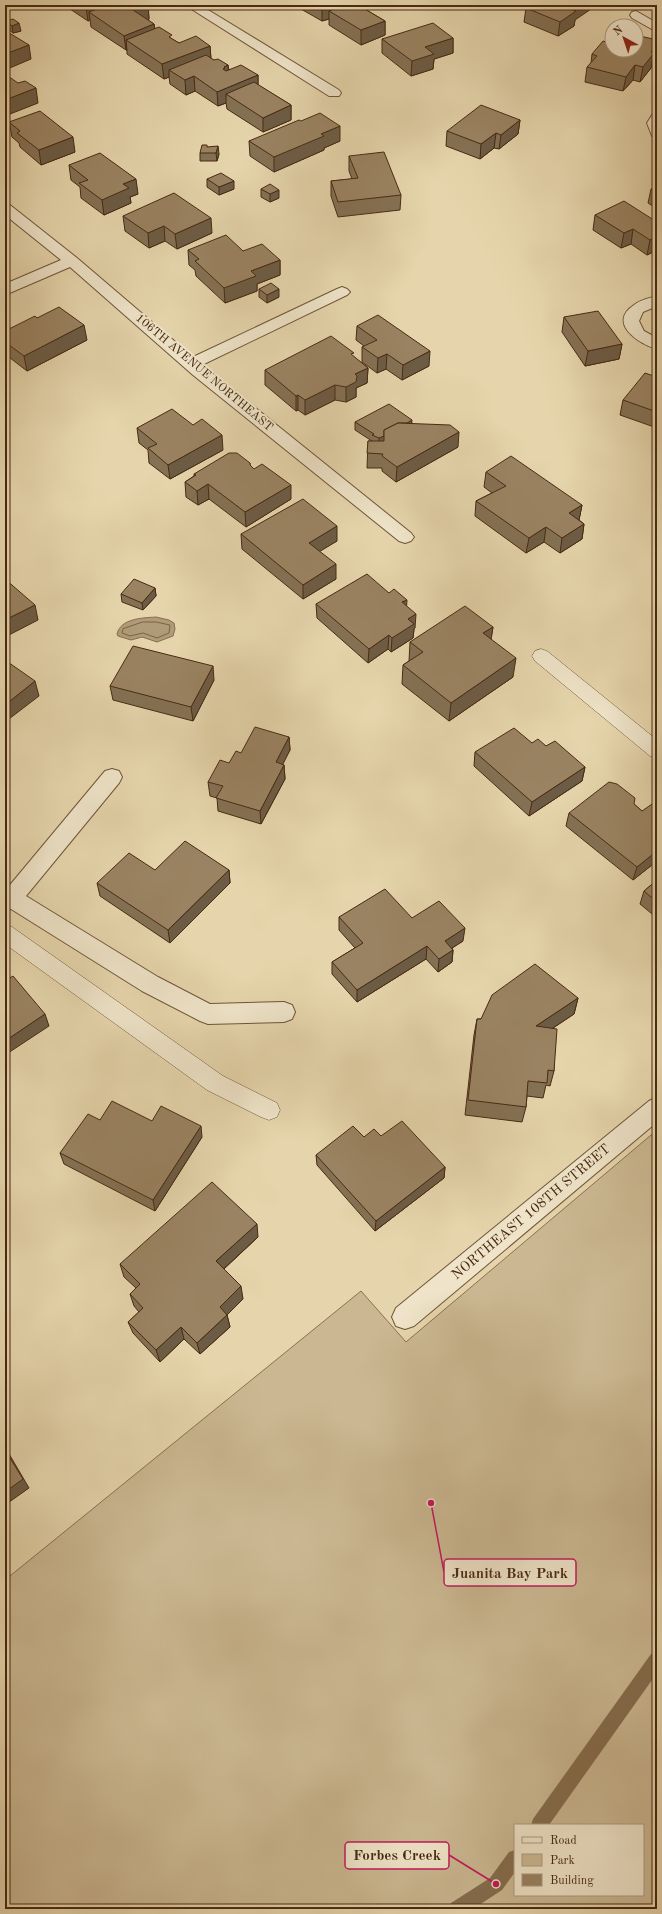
<svg xmlns="http://www.w3.org/2000/svg" width="662" height="1914" font-family="'Old Standard TT',serif">
	<style>
		.green { fill: #cbb892; stroke: #8a7152; fill-rule: evenodd }
		.water { fill: #b09b78; stroke: #866e4f }
		.lines { fill: none; stroke-linecap: round; stroke-linejoin: round }
		.shore { stroke: #7c6245; stroke-width: 1 }
		.stream { fill: #866e4f; fill-rule: evenodd }
		.service-casing { stroke: #705538; stroke-width: 1 }
		.minor-casing { stroke: #705538; stroke-width: 2 }
		.service { fill: #efe4c9; fill-rule: evenodd }
		.minor { fill: #efe4c9; fill-rule: evenodd }
		.wall { fill: #847154; stroke: #482a12 }
		.shaded-wall { fill: #6c5c45; stroke: #482a12 }
		.building { fill: #9a8362; stroke: #482a12 }
		.labels { text-anchor: middle; dominant-baseline: central; stroke-width: 4; stroke-linejoin: round; paint-order: stroke }
		.far-street-label { font-size: 12px; fill: #482a12; stroke: #efe4c9 }
		.street-label { font-size: 14px; fill: #482a12; stroke: #efe4c9 }
		.leader { fill: none; stroke: #c2185b; stroke-width: 1.5 }
		.callout-dot { fill: #c2185b; stroke: #efe4c9; stroke-width: 1.5 }
		.callout { fill: #efe4c9; stroke: #c2185b; stroke-width: 1.5 }
		.callout-label { font-size: 15px; text-anchor: middle; font-weight: bold; fill: #482a12 }
	</style>
	<rect width="100%" height="100%" fill="#e6d5ac"/>
	<filter id="stains"><feTurbulence type="fractalNoise" baseFrequency=".005" numOctaves="4"/><feColorMatrix values="0 0 0 0 .2 0 0 0 0 .09 0 0 0 0 .02 0 0 0 .5 -.17"/></filter>
	<radialGradient id="worn" r=".72"><stop offset=".6" stop-color="#630" stop-opacity="0"/><stop offset="1" stop-color="#630" stop-opacity=".3"/></radialGradient>
	<path class="green" d="M657,1130V1909H5V1580L361,1291L406,1342ZM515,1825H643V1895H515Z"/>
	<path class="water" d="M156,617L169,620L174,623L175,629L173,636L157,642L142,637L131,640L118,636L117,634C121,618 143,618 156,617Z"/>
	<g class="lines">
		<path class="shore" d="M143,622H156L170,625L169,633L157,638L143,633L130,636L122,633L123,629Z"/>
		<g class="stream">
			<path d="M657,1652V1673L549,1825H531L533,1819L651,1654Z"/>
			<path d="M515,1850V1872L502,1890L473,1909H448L451,1903L490,1878L509,1852Z"/>
		</g>
		<defs>
			<g id="service">
				<path d="M541,649L547,651L657,740V758L650,756L535,661L532,656L535,651Z"/>
				<path d="M5,924L12,927L223,1076L277,1103L280,1110L277,1117L269,1120L261,1117L207,1090L5,944Z"/>
			</g>
			<g id="minor">
				<path d="M185,5H200L339,90L341,93L339,96H329Z"/>
				<path d="M636,11L657,23V32L632,18L630,15L632,12Z"/>
				<path d="M657,114V137L652,136L647,123L652,115Z"/>
				<path d="M5,204L10,205L77,258L193,357L337,289L342,287L347,289L350,292L347,295L202,365L411,533L414,537L411,541L405,543L399,541L193,375L70,267L5,295V284L61,260L5,215Z"/>
				<path d="M657,296V306L643,312L639,321L644,331L657,338V349C639,344 607,323 634,305C640,300 649,298 657,296Z"/>
				<path d="M112,769L119,771L122,777L119,783L26,896L158,977L210,1004L284,1002L292,1005L295,1012L292,1019L284,1022L208,1024L200,1021L142,991L11,909L5,911V891L105,771Z"/>
				<path d="M657,1097V1122L414,1326L405,1329L396,1326L392,1317L396,1308L649,1101Z"/>
			</g>
		</defs>
		<use href="#service" class="service-casing"/>
		<use href="#minor" class="minor-casing"/>
		<use href="#service" class="service"/>
		<use href="#minor" class="minor"/>
	</g>
	<g class="wall">
		<path d="M64,5H148L149,19L148,20L154,24L155,29L179,43L210,46L211,59L214,60L228,65L229,70L258,75V85L291,105V120L263,132L227,109L226,103L218,106L195,91L186,95L170,84L169,77L164,79L127,54V50H126L91,27L90,20L88,21Z"/>
		<path d="M294,5H358L385,21V35L361,45L329,25V19L322,21Z"/>
		<path d="M526,8L575,20L574,26L558,36L524,22Z"/>
		<path d="M6,21L21,31L13,33L8,29Z"/>
		<path d="M453,38V53L434,59L433,69L411,76L382,53V39Z"/>
		<path d="M657,40V56L652,62L651,68L640,82L633,80L623,91L585,82L587,67L591,63L592,54Z"/>
		<path d="M520,120L518,134L499,149L494,148L480,159L446,146L447,131Z"/>
		<path d="M9,122L75,152L41,165L20,147L19,143L12,137Z"/>
		<path d="M249,141H340L324,148V150L274,172L250,156Z"/>
		<path d="M207,147L219,154L217,161H200V153Z"/>
		<path d="M349,156L401,195L400,210L338,217L331,196V181L352,179L349,171Z"/>
		<path d="M69,165L138,194L130,197L131,203L104,215L81,198L80,187L71,180Z"/>
		<path d="M207,179L234,189L219,195L207,187Z"/>
		<path d="M657,186V209L648,203L651,189Z"/>
		<path d="M261,189L279,198L270,202L261,197Z"/>
		<path d="M595,215L657,222V250L647,255L631,244L621,248L593,230Z"/>
		<path d="M123,216L212,233L177,249L165,241L149,248L125,231Z"/>
		<path d="M188,250L243,251L280,260V275L257,284V291L225,303L196,276L195,270L189,265Z"/>
		<path d="M259,289L279,297L267,303L259,297Z"/>
		<path d="M564,317L622,344L619,359L585,366L562,332Z"/>
		<path d="M37,318L87,340L27,371L5,354V331Z"/>
		<path d="M357,326L429,366L402,380L386,369L377,373L362,362V347L364,346L356,340Z"/>
		<path d="M354,357L368,368L367,383L356,388V397L346,402L335,400L305,415L298,410L296,411L265,385V370Z"/>
		<path d="M657,377V428L620,415L623,400Z"/>
		<path d="M355,422L412,423L458,447L396,482L382,471V468H367L368,441H372L355,430Z"/>
		<path d="M137,428L223,450L170,479L149,463L148,450L139,443Z"/>
		<path d="M250,463V466L291,499L246,527L209,499L198,505L186,497L185,482L194,476V474Z"/>
		<path d="M486,472L582,505L579,520L584,524L582,539L560,553L544,542L526,553L475,516L476,501L492,493L484,487Z"/>
		<path d="M241,534L337,541L319,551L336,579L303,599L242,549Z"/>
		<path d="M155,588L156,596L143,610L122,602L121,594Z"/>
		<path d="M389,593L406,606L415,628L414,629L413,638L391,652L388,649L368,663L317,618L316,604Z"/>
		<path d="M493,627L491,639L513,677L449,721L402,684L403,665L409,661L410,642Z"/>
		<path d="M214,680L193,721L113,700L110,686Z"/>
		<path d="M289,737L290,750L282,764L284,765L285,779L261,824L218,811L217,798L210,796L208,782L241,753Z"/>
		<path d="M532,743L546,746L585,767L582,781L529,816L474,766L475,752Z"/>
		<path d="M634,804L642,811L657,807V861L633,880L566,826L569,813Z"/>
		<path d="M155,870H229L230,883L170,943L100,896L97,883Z"/>
		<path d="M657,880V918L640,904L644,891Z"/>
		<path d="M339,917L412,918L463,941L452,948L453,950L452,962L438,972L426,959L357,1002L332,974V962L355,948L339,930Z"/>
		<path d="M578,998L574,1014L553,1028L554,1071L550,1086L546,1085L543,1098L527,1096L526,1107L522,1122L465,1115L474,1035L477,1019H481Z"/>
		<path d="M100,1120L202,1137L155,1211L64,1164L60,1153Z"/>
		<path d="M381,1136L445,1167L444,1178L375,1231L317,1165L316,1155L364,1137Z"/>
		<path d="M258,1237L224,1269L243,1299L227,1315L230,1327L200,1354L184,1339L160,1362L133,1333L128,1322L139,1312L134,1306L130,1294L136,1288L124,1277L120,1264Z"/>
	</g>
	<g class="shaded-wall">
		<path d="M91,5H123L89,12L90,20L88,21L86,7Z"/>
		<path d="M148,5L149,19L134,25L133,10Z"/>
		<path d="M327,5H350L329,11V19L322,21V7Z"/>
		<path d="M577,5H597L575,20L574,26L558,36L560,22L570,9Z"/>
		<path d="M385,21V35L361,45V30Z"/>
		<path d="M19,23L21,31L13,33L12,26Z"/>
		<path d="M154,24L156,39L126,40L127,50H126L124,36Z"/>
		<path d="M453,38V53L434,59L433,69L411,76L412,61L425,47Z"/>
		<path d="M29,45L31,59L5,70V54Z"/>
		<path d="M657,45V56L652,62L651,68L640,82L643,67L651,52Z"/>
		<path d="M210,46L211,60L169,70V77L164,79L162,64Z"/>
		<path d="M228,65L229,80L223,69L224,67Z"/>
		<path d="M635,65L633,80L623,91L626,77Z"/>
		<path d="M258,75V90L226,94V103L218,106L217,92Z"/>
		<path d="M194,76L195,91L186,95L185,80Z"/>
		<path d="M36,88L38,103L5,116V100Z"/>
		<path d="M291,105V120L263,132V118Z"/>
		<path d="M520,120L518,134L499,149L501,135Z"/>
		<path d="M340,126V141L324,148V150L274,172V157L321,134Z"/>
		<path d="M496,133L494,148L480,159L481,144Z"/>
		<path d="M73,137L75,152L41,165L39,150Z"/>
		<path d="M218,146L219,154L217,161L216,153Z"/>
		<path d="M136,179L138,194L130,197L131,203L104,215L102,200L123,184Z"/>
		<path d="M234,181V189L219,195V187Z"/>
		<path d="M279,190V198L270,202V194Z"/>
		<path d="M211,218L212,233L177,249L175,234Z"/>
		<path d="M164,226L165,241L149,248L148,233Z"/>
		<path d="M633,229L631,244L621,248L624,233Z"/>
		<path d="M657,236V250L647,255L650,240Z"/>
		<path d="M280,260V275L257,284V291L225,303L224,288L251,271Z"/>
		<path d="M279,289V297L267,303V295Z"/>
		<path d="M84,325L87,340L27,371L24,356Z"/>
		<path d="M622,344L619,359L585,366L588,351Z"/>
		<path d="M430,351L429,366L402,380L403,365Z"/>
		<path d="M387,354L386,369L377,373L378,358Z"/>
		<path d="M368,368L367,383L356,388V397L346,402V387L355,374Z"/>
		<path d="M335,385V400L305,415V400Z"/>
		<path d="M298,395V410L296,411V396Z"/>
		<path d="M412,420L411,428L379,446V438Z"/>
		<path d="M459,432L458,447L396,482L397,467Z"/>
		<path d="M222,435L223,450L170,479L168,465Z"/>
		<path d="M208,484L209,499L198,505L197,491Z"/>
		<path d="M291,485V499L246,527L245,512Z"/>
		<path d="M582,505L579,520L566,528L569,513Z"/>
		<path d="M584,524L582,539L560,553L562,538Z"/>
		<path d="M337,526V541L309,558V543Z"/>
		<path d="M546,527L544,542L526,553L529,538Z"/>
		<path d="M336,564V579L303,599V585Z"/>
		<path d="M155,588L156,596L143,610L142,603Z"/>
		<path d="M407,600L406,614L402,602Z"/>
		<path d="M35,605L38,620L5,637V620Z"/>
		<path d="M416,614L415,628L414,629L413,638L391,652L392,638L408,619Z"/>
		<path d="M493,627L490,646L483,633Z"/>
		<path d="M389,635L388,649L368,663L369,649Z"/>
		<path d="M516,658L513,677L449,721L451,703Z"/>
		<path d="M213,666L214,680L193,721L191,707Z"/>
		<path d="M35,681L39,696L5,722V705Z"/>
		<path d="M289,737L290,750L277,776L276,762Z"/>
		<path d="M284,765L285,779L261,824L260,811Z"/>
		<path d="M585,767L582,781L529,816L532,802Z"/>
		<path d="M657,851V861L633,880L637,867Z"/>
		<path d="M229,870L230,883L170,943L168,930Z"/>
		<path d="M465,928L463,941L443,954L445,941Z"/>
		<path d="M427,946L426,959L357,1002V990Z"/>
		<path d="M453,950L452,962L438,972L439,959Z"/>
		<path d="M578,998L574,1014L532,1042L536,1026Z"/>
		<path d="M45,1014L49,1026L5,1055V1041Z"/>
		<path d="M201,1126L202,1137L155,1211L153,1200Z"/>
		<path d="M445,1167L444,1178L375,1231L376,1221Z"/>
		<path d="M257,1224L258,1237L218,1274L216,1261Z"/>
		<path d="M241,1286L243,1299L222,1320L220,1307Z"/>
		<path d="M227,1315L230,1327L200,1354L197,1343Z"/>
		<path d="M181,1327L184,1339L160,1362L156,1350Z"/>
		<path d="M5,1447L29,1488L5,1505Z"/>
	</g>
	<g class="building">
		<path d="M84,5H91L86,7Z"/>
		<path d="M108,5H148L133,10L154,24L124,36L89,12Z"/>
		<path d="M319,5H327L322,7Z"/>
		<path d="M344,5H358L385,21L361,30L329,11Z"/>
		<path d="M531,5H577L570,9L576,11L560,22L526,8Z"/>
		<path d="M13,19L19,23L12,26L6,21Z"/>
		<path d="M433,23L453,38L425,47L434,54L412,61L382,39Z"/>
		<path d="M159,27L172,35L169,37L179,43L196,36L210,46L162,64L126,40Z"/>
		<path d="M5,31H6L29,45L5,54Z"/>
		<path d="M636,35L657,40V45L651,52L654,53L643,67L635,65L626,77L587,67L597,56L592,54L603,41L612,44V50H636Z"/>
		<path d="M206,55L214,60L218,59L228,65L224,67L225,68L223,69L226,71L241,65L258,75L217,92L194,76L185,80L169,70Z"/>
		<path d="M5,74L18,83L25,81L36,88L5,100Z"/>
		<path d="M254,82L291,105L263,118L226,94Z"/>
		<path d="M481,105L520,120L501,135L496,133L481,144L447,131Z"/>
		<path d="M40,111L73,137L39,150L17,133L20,131L9,122Z"/>
		<path d="M320,113L340,126L321,134L324,136L274,157L249,141L299,120L301,121Z"/>
		<path d="M202,145H207V147L218,146L216,153H200Z"/>
		<path d="M384,152L401,195L338,202L331,181L358,178L349,156Z"/>
		<path d="M100,153L136,179L123,184L129,188L102,200L79,183L88,180L69,165Z"/>
		<path d="M221,173L234,181L219,187L207,179Z"/>
		<path d="M270,184L279,190L270,194L261,189Z"/>
		<path d="M657,186V192L651,189Z"/>
		<path d="M174,193L211,218L175,234L164,226L148,233L123,216Z"/>
		<path d="M624,201L657,222V236L650,240L633,229L624,233L595,215Z"/>
		<path d="M226,235L243,251L262,244L280,260L251,271L256,276L224,288L195,261L199,259L188,250Z"/>
		<path d="M271,283L279,289L267,295L259,289Z"/>
		<path d="M59,307L84,325L24,356L5,342V331L35,316L37,318Z"/>
		<path d="M598,311L622,344L588,351L564,317Z"/>
		<path d="M378,315L430,351L403,365L387,354L378,358L362,347L377,340L357,326Z"/>
		<path d="M331,336L354,353L351,354L368,368L355,374L357,376L356,382L346,387L335,385L305,400L298,395L296,396L265,370Z"/>
		<path d="M645,373L657,377V412L623,400Z"/>
		<path d="M389,404L412,420L407,423H398L384,430V436L379,438L372,435L374,434L355,422Z"/>
		<path d="M172,409L193,425L202,419L222,435L168,465L148,448L157,444L137,428Z"/>
		<path d="M398,423L450,425L459,432L397,467L382,456L383,454L367,453L368,441H384V430Z"/>
		<path d="M229,453H237L250,463V465L254,469L262,464L291,485L245,512L208,484L197,491L185,482L196,475L194,474Z"/>
		<path d="M511,456L582,505L569,513L584,524L562,538L546,527L529,538L476,501L506,486L486,472Z"/>
		<path d="M303,499L337,526L309,543L336,564L303,585L241,534Z"/>
		<path d="M367,574L389,593L394,589L407,600L402,602L416,614L408,619L414,624L392,638L389,635L369,649L316,604Z"/>
		<path d="M5,579L35,605L5,620Z"/>
		<path d="M134,579L155,588L142,603L121,594Z"/>
		<path d="M465,606L493,627L483,633L516,658L451,703L403,665L423,652L410,642Z"/>
		<path d="M133,646L213,666L191,707L110,686Z"/>
		<path d="M5,660L35,681L5,705Z"/>
		<path d="M255,727L289,737L276,762L284,765L260,811L216,798L223,786L208,782L220,760L229,763L236,751L241,753Z"/>
		<path d="M514,728L532,743L538,739L546,746L555,741L585,767L532,802L475,752Z"/>
		<path d="M609,782L617,784L635,798L634,804L642,811L652,804L657,807V851L637,867L569,813Z"/>
		<path d="M185,841L229,870L168,930L97,883L129,853L155,870Z"/>
		<path d="M657,880V902L644,891Z"/>
		<path d="M385,889L412,918L439,901L465,928L445,941L453,950L439,959L427,946L357,990L332,962L363,943L339,917Z"/>
		<path d="M535,964L578,998L536,1026L557,1029L554,1071L548,1070L547,1083L528,1081L526,1107L468,1100L477,1019H481L492,995Z"/>
		<path d="M13,976L45,1014L5,1041V981Z"/>
		<path d="M112,1101L152,1121L161,1106L201,1126L153,1200L60,1153L88,1114L100,1120Z"/>
		<path d="M402,1121L445,1167L376,1221L316,1155L353,1126L364,1137L374,1129L381,1136Z"/>
		<path d="M212,1182L257,1224L216,1261L241,1286L220,1307L227,1315L197,1343L181,1327L156,1350L128,1322L143,1308L130,1294L140,1284L120,1264Z"/>
		<path d="M5,1450L23,1479L5,1492Z"/>
	</g>
	<g class="labels">
		<g class="far-street-label">
			<text transform="translate(204 373) rotate(40)">106TH AVENUE NORTHEAST</text>
		</g>
		<g class="street-label">
			<text transform="translate(531 1212) rotate(-40)">NORTHEAST 108TH STREET</text>
		</g>
	</g>
	<path class="leader" d="M431 1503L444 1572M496 1884L449 1855"/>
	<g class="callout-dot">
		<circle cx="431" cy="1503" r="4"/>
		<circle cx="496" cy="1884" r="4"/>
	</g>
	<g class="callout">
		<rect x="444" y="1559" width="132" height="27" rx="4"/>
		<rect x="345" y="1842" width="104" height="27" rx="4"/>
	</g>
	<g class="callout-label">
		<text x="510" y="1578">Juanita Bay Park</text>
		<text x="397" y="1860">Forbes Creek</text>
	</g>
	<rect width="662" height="1914" fill="none" stroke="#e6d5ac" stroke-width="20"/>
	<rect x="6" y="6" width="650" height="1902" fill="none" stroke="#482a12" stroke-width="2"/>
	<rect x="10" y="10" width="642" height="1894" fill="none" stroke="#482a12"/>
	<rect x="514" y="1824" width="130" height="72" fill="#efe4c9" stroke="#ac9a80"/>
	<rect x="522" y="1837" width="20" height="6" fill="#efe4c9" stroke="#ac9a80"/>
	<text x="550" y="1844" font-size="12" fill="#482a12">Road</text>
	<rect x="522" y="1854" width="20" height="12" fill="#cbb892" stroke="#ac9a80"/>
	<text x="550" y="1864" font-size="12" fill="#482a12">Park</text>
	<rect x="522" y="1874" width="20" height="12" fill="#9a8362" stroke="#ac9a80"/>
	<text x="550" y="1884" font-size="12" fill="#482a12">Building</text>
	<g transform="translate(624 38) rotate(320)"><circle r="19" fill="#efe4c9" stroke="#ac9a80"/>
	<path d="M0-3L7 15L0 10L-7 15Z" fill="#8f2418"/>
	<text y="-6" font-size="11" font-weight="bold" text-anchor="middle" fill="#482a12">N</text>
	</g>
	<rect width="100%" height="100%" filter="url(#stains)"/>
	<rect width="100%" height="100%" fill="url(#worn)"/>
</svg>
